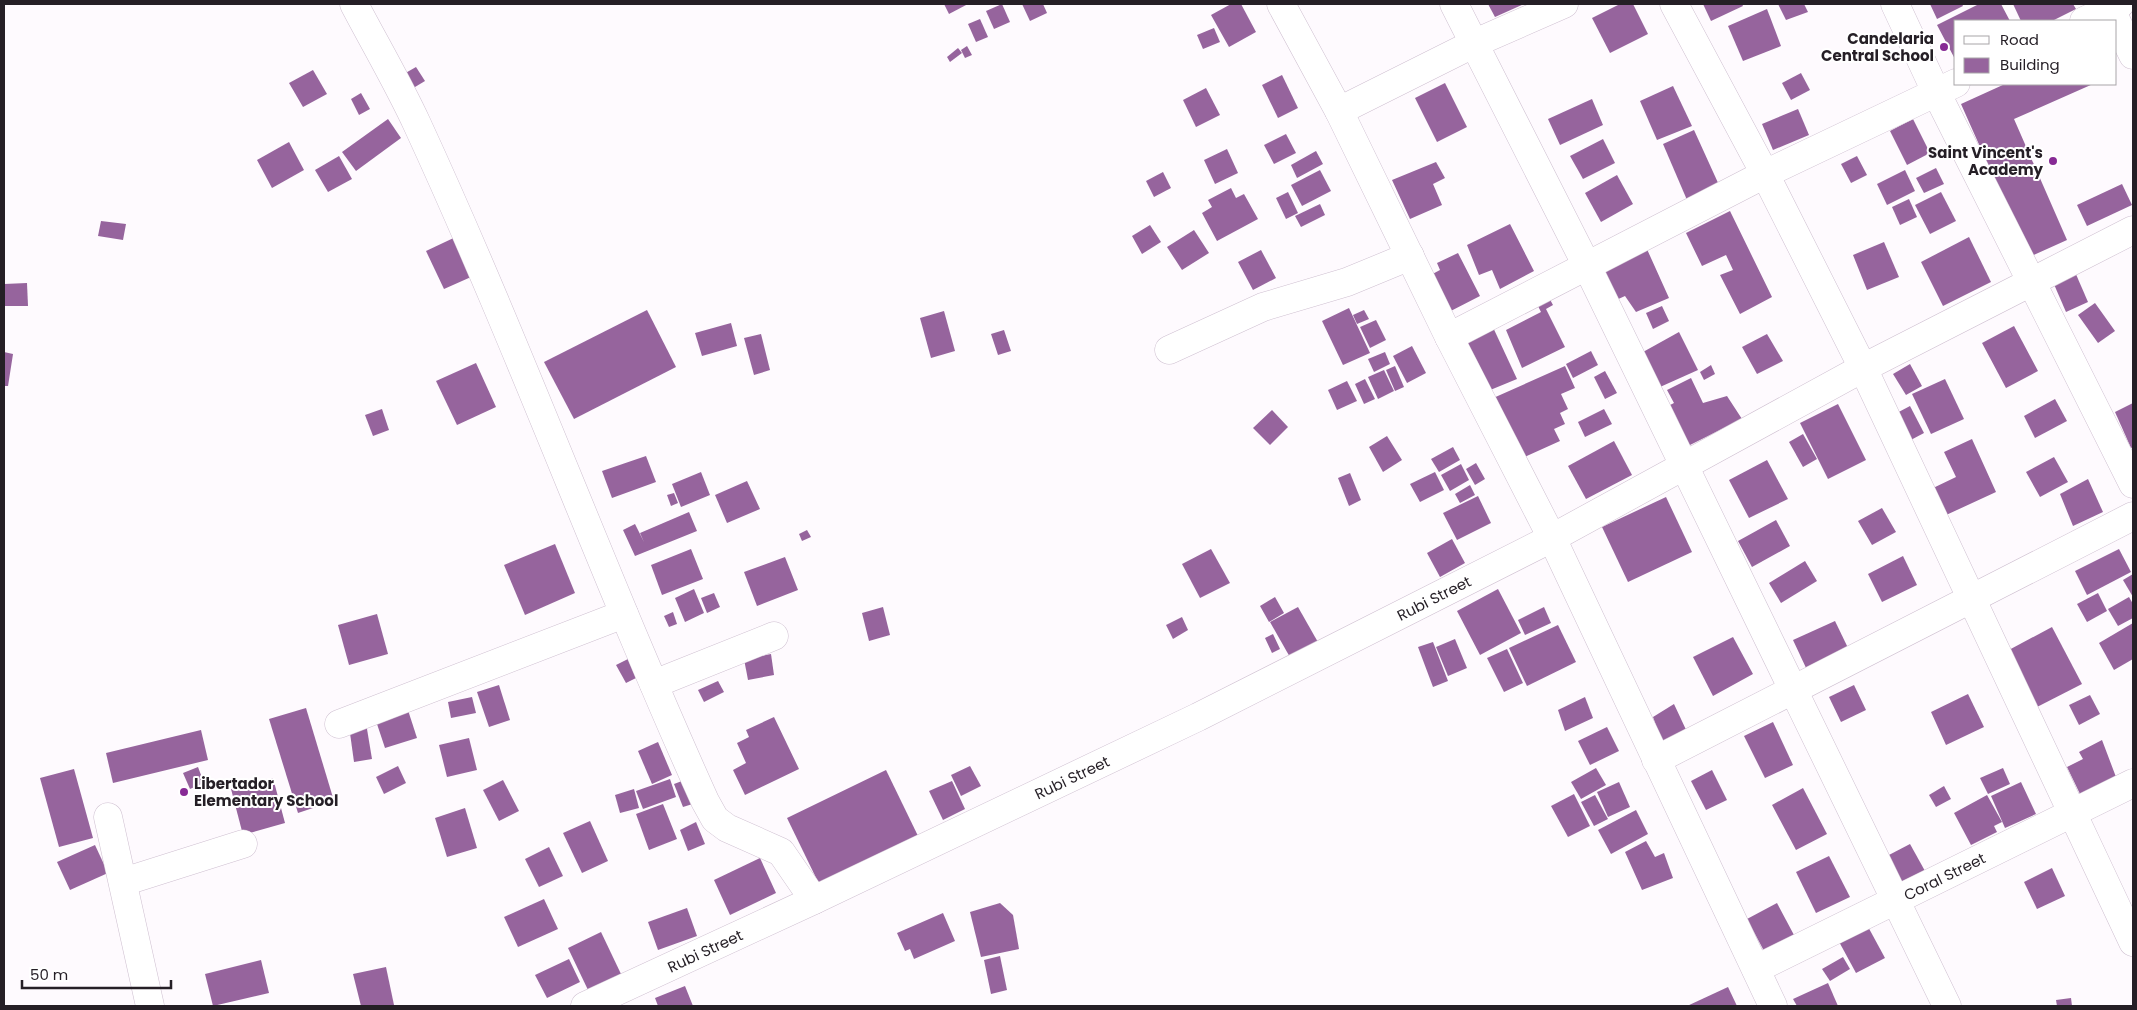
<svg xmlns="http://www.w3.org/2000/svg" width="2137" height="1010" font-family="Poppins,sans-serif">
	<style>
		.building { fill: #96649d }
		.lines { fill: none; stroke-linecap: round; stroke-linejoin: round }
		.minor-casing { stroke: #cfc0d1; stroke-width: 29 }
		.minor { stroke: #fff; stroke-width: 28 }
		.poi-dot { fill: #872a95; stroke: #fff; stroke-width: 2 }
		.labels { text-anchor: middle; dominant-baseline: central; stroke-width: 4; stroke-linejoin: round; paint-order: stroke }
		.poi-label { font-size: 15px; font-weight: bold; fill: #251f26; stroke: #fff; text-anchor: end }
		.street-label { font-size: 15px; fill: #251f26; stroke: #fff }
	</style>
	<rect width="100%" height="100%" fill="#fefafe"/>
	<g class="building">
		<path d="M944,4H968L949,14Z"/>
		<path d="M1002,4L1010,22L994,29L986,11Z"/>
		<path d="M1022,4H1043L1047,13L1030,21Z"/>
		<path d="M1231,4H1241L1256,32L1229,47L1211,15Z"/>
		<path d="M1488,4H1524L1495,17Z"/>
		<path d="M1620,4H1633L1648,34L1610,53L1592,18Z"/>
		<path d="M1703,4H1742L1743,6L1711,21Z"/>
		<path d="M1778,4H1804L1808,12L1786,20Z"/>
		<path d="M1930,4H1962L1963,6L1937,19Z"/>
		<path d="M1979,4H2001L2010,21H1956V61L1937,25Z"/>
		<path d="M2013,4H2073L2076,9L2052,21H2021Z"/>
		<path d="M1767,9L1781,46L1743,61L1728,26Z"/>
		<path d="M980,19L988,37L976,42L968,24Z"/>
		<path d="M1214,28L1220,42L1203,49L1197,35Z"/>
		<path d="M967,46L972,55L965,58L961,50Z"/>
		<path d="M958,48L962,53L950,62L947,57Z"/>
		<path d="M416,67L425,81L410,90L402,75Z"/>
		<path d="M313,70L327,94L303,107L289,83Z"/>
		<path d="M1801,73L1810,90L1791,100L1782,83Z"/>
		<path d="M1282,75L1298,108L1278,118L1262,85Z"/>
		<path d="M1445,83L1467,127L1437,142L1415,98Z"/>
		<path d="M2005,84H2093L2014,119L2067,240L2029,257L1961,104Z"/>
		<path d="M1673,86L1692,126L1657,140L1640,101Z"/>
		<path d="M1206,88L1220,115L1196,127L1183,100Z"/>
		<path d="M361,93L370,109L359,115L351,99Z"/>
		<path d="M1592,99L1603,125L1560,145L1548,119Z"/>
		<path d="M1798,109L1809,135L1773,150L1762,124Z"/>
		<path d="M388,119L401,138L356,171L342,152Z"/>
		<path d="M1913,119L1930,153L1907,165L1890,131Z"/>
		<path d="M1694,130L1719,185L1687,200L1663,144Z"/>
		<path d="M1286,134L1296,153L1274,164L1264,145Z"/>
		<path d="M1603,139L1615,163L1583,179L1570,156Z"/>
		<path d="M289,142L304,170L272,188L257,160Z"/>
		<path d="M1227,149L1238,173L1215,184L1204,160Z"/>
		<path d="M1316,151L1323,164L1297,178L1291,165Z"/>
		<path d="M339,156L352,179L328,192L315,170Z"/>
		<path d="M1857,156L1867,175L1851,183L1841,164Z"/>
		<path d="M1436,162L1445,178L1433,184L1442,205L1410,219L1392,180Z"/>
		<path d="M1936,168L1944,184L1924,193L1916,178Z"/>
		<path d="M1320,170L1331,191L1302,206L1291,185Z"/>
		<path d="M1905,170L1915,191L1887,205L1877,184Z"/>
		<path d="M1163,172L1171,188L1154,197L1146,181Z"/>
		<path d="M1617,175L1633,204L1601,222L1585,193Z"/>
		<path d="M2122,184L2132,205L2087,226L2077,205Z"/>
		<path d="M1231,188L1236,198L1244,194L1258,219L1217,241L1202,213L1212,207L1208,200Z"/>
		<path d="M1288,192L1298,213L1286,219L1276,198Z"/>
		<path d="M1941,192L1956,221L1930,234L1915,205Z"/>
		<path d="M1909,199L1917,217L1900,225L1892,207Z"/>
		<path d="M1320,204L1325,215L1301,227L1295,216Z"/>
		<path d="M1730,211L1772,297L1740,314L1720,275L1733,270L1726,255L1702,266L1686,233Z"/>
		<path d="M101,221L126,224L123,240L98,236Z"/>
		<path d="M1510,224L1534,271L1500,289L1492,270L1479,275L1467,245Z"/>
		<path d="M1150,225L1161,242L1142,254L1132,236Z"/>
		<path d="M1194,230L1209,253L1182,270L1167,247Z"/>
		<path d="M462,234L480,273L444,289L426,251Z"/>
		<path d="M1969,237L1991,282L1943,306L1921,262Z"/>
		<path d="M1884,242L1899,277L1867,290L1853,255Z"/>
		<path d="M1646,247L1669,298L1636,312L1625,296L1614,301L1601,267Z"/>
		<path d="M1261,250L1276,278L1253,290L1238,262Z"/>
		<path d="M1458,253L1480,296L1443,315L1425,278L1440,270L1437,263Z"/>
		<path d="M2075,272L2088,302L2066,312L2053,282Z"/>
		<path d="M27,283L28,306H4V284Z"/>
		<path d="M1547,294L1553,305L1546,309L1565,347L1522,368L1506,330L1541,312L1535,300Z"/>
		<path d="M2095,303L2115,331L2098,343L2078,315Z"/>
		<path d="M1662,306L1669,321L1653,329L1646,313Z"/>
		<path d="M1349,308L1370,353L1343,365L1322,321Z"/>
		<path d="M647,310L676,367L574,419L544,362Z"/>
		<path d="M1364,310L1369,319L1357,324L1353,315Z"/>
		<path d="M944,311L955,351L931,358L920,318Z"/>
		<path d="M1376,320L1386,340L1370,348L1360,327Z"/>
		<path d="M731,323L737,346L702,356L695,333Z"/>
		<path d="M1491,323L1517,379L1483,393L1459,338Z"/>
		<path d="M2014,326L2038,371L2006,388L1982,343Z"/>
		<path d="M1004,330L1011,351L998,355L991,334Z"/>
		<path d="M1679,332L1698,370L1660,387L1643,352Z"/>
		<path d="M761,334L770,370L754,375L744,338Z"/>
		<path d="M1767,334L1783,361L1757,374L1742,347Z"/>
		<path d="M1412,346L1426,373L1407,383L1393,356Z"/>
		<path d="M1591,351L1598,365L1573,378L1566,364Z"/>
		<path d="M4,352L13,354L8,386H4Z"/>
		<path d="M1385,352L1390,364L1374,372L1368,359Z"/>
		<path d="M476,363L496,407L457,425L436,381Z"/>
		<path d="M1910,364L1922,386L1906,395L1893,374Z"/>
		<path d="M1711,365L1715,374L1704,380L1700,372Z"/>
		<path d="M1395,366L1404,387L1395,391L1386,370Z"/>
		<path d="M1565,366L1575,388L1561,394L1568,409L1560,413L1565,424L1554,429L1560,441L1518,460L1491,399Z"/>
		<path d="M1384,370L1394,391L1378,399L1368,377Z"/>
		<path d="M1605,371L1617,393L1605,399L1594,377Z"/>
		<path d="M1691,378L1703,403L1727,396L1742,419L1680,450L1662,409L1674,403L1667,390Z"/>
		<path d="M1365,379L1375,399L1364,404L1355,384Z"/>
		<path d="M1945,379L1964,419L1931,434L1912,394Z"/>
		<path d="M1347,381L1357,401L1337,410L1328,390Z"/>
		<path d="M2055,399L2067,421L2035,438L2024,416Z"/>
		<path d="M2133,403V447L2131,448L2115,412Z"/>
		<path d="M1838,404L1866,460L1828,479L1800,423Z"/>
		<path d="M1910,406L1924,433L1907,442L1893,415Z"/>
		<path d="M382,409L389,430L373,436L365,415Z"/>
		<path d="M1604,409L1612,424L1585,437L1578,422Z"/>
		<path d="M1272,410L1288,427L1270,445L1253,428Z"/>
		<path d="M1803,434L1817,459L1803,467L1789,442Z"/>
		<path d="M1387,436L1402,460L1383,472L1369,447Z"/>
		<path d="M1972,439L1996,492L1944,516L1931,489L1956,477L1944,452Z"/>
		<path d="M1614,441L1632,475L1586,499L1568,466Z"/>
		<path d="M1453,447L1460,460L1439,472L1431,459Z"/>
		<path d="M646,456L656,482L612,498L602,471Z"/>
		<path d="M2054,457L2068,482L2040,497L2026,472Z"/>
		<path d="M1767,460L1788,499L1749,518L1729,480Z"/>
		<path d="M1476,463L1485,479L1475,485L1466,469Z"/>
		<path d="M1461,464L1469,480L1450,491L1441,475Z"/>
		<path d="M701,472L710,495L681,507L672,484Z"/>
		<path d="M1435,472L1444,490L1420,502L1410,484Z"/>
		<path d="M1350,473L1361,500L1349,506L1338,478Z"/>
		<path d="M2088,479L2103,512L2073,526L2060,494Z"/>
		<path d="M747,481L760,509L727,523L715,495Z"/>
		<path d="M1470,485L1475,495L1460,503L1455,494Z"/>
		<path d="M674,493L678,503L671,506L667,495Z"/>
		<path d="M1478,496L1491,523L1457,540L1443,513Z"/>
		<path d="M1666,497L1692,552L1628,582L1602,527Z"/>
		<path d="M1882,508L1896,532L1872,545L1858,521Z"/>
		<path d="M689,512L697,531L635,556L623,530L635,524L644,542L640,533Z"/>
		<path d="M1776,520L1790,546L1752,567L1738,541Z"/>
		<path d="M807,530L811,537L802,541L799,534Z"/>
		<path d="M1452,539L1465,563L1440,577L1427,553Z"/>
		<path d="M555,544L575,593L525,615L504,565Z"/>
		<path d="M691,549L703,579L662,595L651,565Z"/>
		<path d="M1211,549L1230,583L1200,598L1182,564Z"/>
		<path d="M2119,549L2131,572L2087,595L2075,571Z"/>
		<path d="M1903,556L1917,585L1882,602L1868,574Z"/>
		<path d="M785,557L798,590L757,606L744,572Z"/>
		<path d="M1805,561L1817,581L1781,603L1769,583Z"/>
		<path d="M2133,574V597L2123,580Z"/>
		<path d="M694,589L704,613L685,622L675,598Z"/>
		<path d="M1498,589L1521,633L1480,655L1457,611Z"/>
		<path d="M714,593L720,607L707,613L701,598Z"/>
		<path d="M2098,593L2107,611L2087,622L2077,604Z"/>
		<path d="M1275,597L1284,613L1269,622L1260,606Z"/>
		<path d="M2129,597L2133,604V618L2118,626L2108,609Z"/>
		<path d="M883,607L890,635L869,641L862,613Z"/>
		<path d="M1298,607L1319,644L1291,659L1270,622Z"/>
		<path d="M1544,607L1551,623L1525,635L1518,620Z"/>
		<path d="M673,612L677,624L669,627L664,616Z"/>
		<path d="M377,614L388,654L349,665L338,625Z"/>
		<path d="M1182,617L1188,630L1173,639L1166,625Z"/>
		<path d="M1835,621L1849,650L1807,670L1793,640Z"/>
		<path d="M2133,623V659L2114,670L2099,643Z"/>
		<path d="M1558,625L1576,662L1527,686L1509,648Z"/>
		<path d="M2052,627L2082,684L2037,707L2007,651Z"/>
		<path d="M1273,634L1280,649L1272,653L1265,638Z"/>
		<path d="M1733,637L1753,674L1713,696L1693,657Z"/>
		<path d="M1455,639L1467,668L1448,676L1436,647Z"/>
		<path d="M1433,642L1448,681L1433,687L1418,647Z"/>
		<path d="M1507,649L1523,683L1504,692L1487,658Z"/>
		<path d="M771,654L774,675L748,680L744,659Z"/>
		<path d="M628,659L638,677L626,683L616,665Z"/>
		<path d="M718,681L724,692L704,702L698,690Z"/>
		<path d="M499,685L510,720L489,727L477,692Z"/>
		<path d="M1854,685L1866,710L1841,722L1829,697Z"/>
		<path d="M1968,694L1984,727L1946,745L1931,712Z"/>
		<path d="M2090,695L2100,714L2079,725L2069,705Z"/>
		<path d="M472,697L476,713L451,718L448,702Z"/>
		<path d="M1585,697L1593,718L1565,731L1558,710Z"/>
		<path d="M406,704L417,738L385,748L374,715Z"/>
		<path d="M1674,704L1688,734L1663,746L1653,717Z"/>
		<path d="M306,708L334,801L298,813L269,719Z"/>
		<path d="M774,717L799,769L745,795L733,770L746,763L737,743L749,737L746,730Z"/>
		<path d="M1773,722L1793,765L1765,778L1744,736Z"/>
		<path d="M366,723L372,759L354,762L349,726Z"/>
		<path d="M1607,727L1619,751L1590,765L1578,741Z"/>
		<path d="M201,730L208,760L113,783L106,753Z"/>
		<path d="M469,738L477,770L447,777L439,745Z"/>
		<path d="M2102,740L2116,777L2080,794L2067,767L2083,759L2079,752Z"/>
		<path d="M658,742L672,775L652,784L638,751Z"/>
		<path d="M398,766L406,783L384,794L376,777Z"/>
		<path d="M970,766L981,786L961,796L951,775Z"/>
		<path d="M198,767L204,783L190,789L183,773Z"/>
		<path d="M1596,768L1606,785L1581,799L1571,782Z"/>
		<path d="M2003,768L2010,784L1988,794L1980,778Z"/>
		<path d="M74,769L93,838L59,847L40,778Z"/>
		<path d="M886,770L919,838L820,886L787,818Z"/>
		<path d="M1712,770L1727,800L1706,810L1691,781Z"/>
		<path d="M273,778L285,823L243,835L231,789Z"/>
		<path d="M690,778L699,802L683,807L674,784Z"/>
		<path d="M670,779L676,797L643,809L636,791Z"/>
		<path d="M503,780L519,811L499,821L483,790Z"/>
		<path d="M952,781L965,809L943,820L929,791Z"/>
		<path d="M1619,782L1630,807L1608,817L1597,792Z"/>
		<path d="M2021,782L2036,814L2005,828L1991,796Z"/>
		<path d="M1944,786L1951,799L1936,807L1929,795Z"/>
		<path d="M1803,788L1827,834L1796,850L1772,805Z"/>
		<path d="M634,789L639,808L620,813L615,795Z"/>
		<path d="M1574,794L1590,826L1568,837L1551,806Z"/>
		<path d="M1595,795L1608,819L1594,826L1581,802Z"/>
		<path d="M1987,795L2002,822L1994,826L1997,832L1971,845L1954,813Z"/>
		<path d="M663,804L677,839L649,850L636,814Z"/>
		<path d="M465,808L477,848L447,857L435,818Z"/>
		<path d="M1636,810L1648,834L1611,854L1598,830Z"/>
		<path d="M590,821L608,861L582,873L563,833Z"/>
		<path d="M696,822L705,844L688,851L680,830Z"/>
		<path d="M1646,841L1655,857L1664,853L1673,878L1642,890L1625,852Z"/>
		<path d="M1910,844L1925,871L1902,883L1887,856Z"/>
		<path d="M95,845L108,873L70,890L57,862Z"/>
		<path d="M549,847L563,876L539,887L525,859Z"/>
		<path d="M1829,856L1850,897L1816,913L1796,872Z"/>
		<path d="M760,858L776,893L730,915L714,880Z"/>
		<path d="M2052,868L2065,896L2037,909L2024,882Z"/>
		<path d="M544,899L558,929L518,947L504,917Z"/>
		<path d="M1000,903L1013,915L1019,949L981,957L970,912Z"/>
		<path d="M1777,903L1794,935L1764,951L1747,919Z"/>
		<path d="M687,908L697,936L658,950L648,922Z"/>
		<path d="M943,913L955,941L914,959L910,949L905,951L897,933Z"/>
		<path d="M1866,923L1885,958L1856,973L1837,938Z"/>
		<path d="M601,932L621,974L588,990L568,948Z"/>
		<path d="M1000,956L1007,990L991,994L984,960Z"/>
		<path d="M1843,957L1850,969L1830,981L1822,969Z"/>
		<path d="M569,959L580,982L547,998L535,975Z"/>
		<path d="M261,960L269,993L213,1006L205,974Z"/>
		<path d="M386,967L394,1005L361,1006L353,974Z"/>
		<path d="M1828,983L1838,1006H1797L1793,999Z"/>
		<path d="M685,986L693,1006H658L655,998Z"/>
		<path d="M1728,987L1737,1006H1687Z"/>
		<path d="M2071,998L2072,1006H2057L2056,1000Z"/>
	</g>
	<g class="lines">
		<defs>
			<g id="minor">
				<path d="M354,4C375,44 398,83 417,124C520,347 604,578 705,801L715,819L727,828L781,852L814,900"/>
				<path d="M1281,4L1339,111L1449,337L1552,538L1773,1006"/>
				<path d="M1454,4L1586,264L1947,1006"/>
				<path d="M1674,4L1765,174L1863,368L2133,942"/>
				<path d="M1895,4L1936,92L2133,484"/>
				<path d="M2108,4L2133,55"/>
				<path d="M2084,21L2120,4"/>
				<path d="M1339,111L1475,43L1564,4"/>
				<path d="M1449,337L1765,174L1956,83"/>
				<path d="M1169,350L1263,307L1347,282L1410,256"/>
				<path d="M654,684L774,636"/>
				<path d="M339,724L624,614"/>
				<path d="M1656,760L2133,516"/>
				<path d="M108,817L150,1006"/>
				<path d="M123,882L243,844"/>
				<path id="s1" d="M1756,969L2133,783"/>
				<path id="s2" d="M585,1006L814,900L1198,717L1552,538L1863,368L2133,230"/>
			</g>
		</defs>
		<use href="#minor" class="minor-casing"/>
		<use href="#minor" class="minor"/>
	</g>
	<g class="poi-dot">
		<circle cx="1944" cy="47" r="5"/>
		<circle cx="2053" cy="161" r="5"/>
		<circle cx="184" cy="792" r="5"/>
	</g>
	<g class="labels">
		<g class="poi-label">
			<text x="1934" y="38">Candelaria<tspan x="1934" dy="17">Central School</tspan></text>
			<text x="2043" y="152">Saint Vincent's<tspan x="2043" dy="17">Academy</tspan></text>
			<text x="194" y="783" text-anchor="start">Libertador<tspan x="194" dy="17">Elementary School</tspan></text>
		</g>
		<g class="street-label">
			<text stroke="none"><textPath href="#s2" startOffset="942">Rubi Street</textPath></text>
			<text stroke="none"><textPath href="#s2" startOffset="538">Rubi Street</textPath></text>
			<text stroke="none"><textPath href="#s1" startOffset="210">Coral Street</textPath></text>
			<text stroke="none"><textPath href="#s2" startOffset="132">Rubi Street</textPath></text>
		</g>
	</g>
	<rect width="2137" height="1010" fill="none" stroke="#251f26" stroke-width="10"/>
	<rect x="1954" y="20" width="162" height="65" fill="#ffffff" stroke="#a8a5a8"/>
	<rect x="1964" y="36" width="25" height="8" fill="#ffffff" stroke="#a8a5a8"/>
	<text x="2000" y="45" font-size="15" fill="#251f26">Road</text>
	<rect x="1964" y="58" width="25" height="15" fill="#96649d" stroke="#a8a5a8"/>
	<text x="2000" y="70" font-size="15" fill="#251f26">Building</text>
	<path d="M22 980v8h149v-8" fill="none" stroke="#251f26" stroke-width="2.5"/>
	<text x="30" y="980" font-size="15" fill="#251f26" stroke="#ffffff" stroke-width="4" paint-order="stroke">50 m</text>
</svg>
